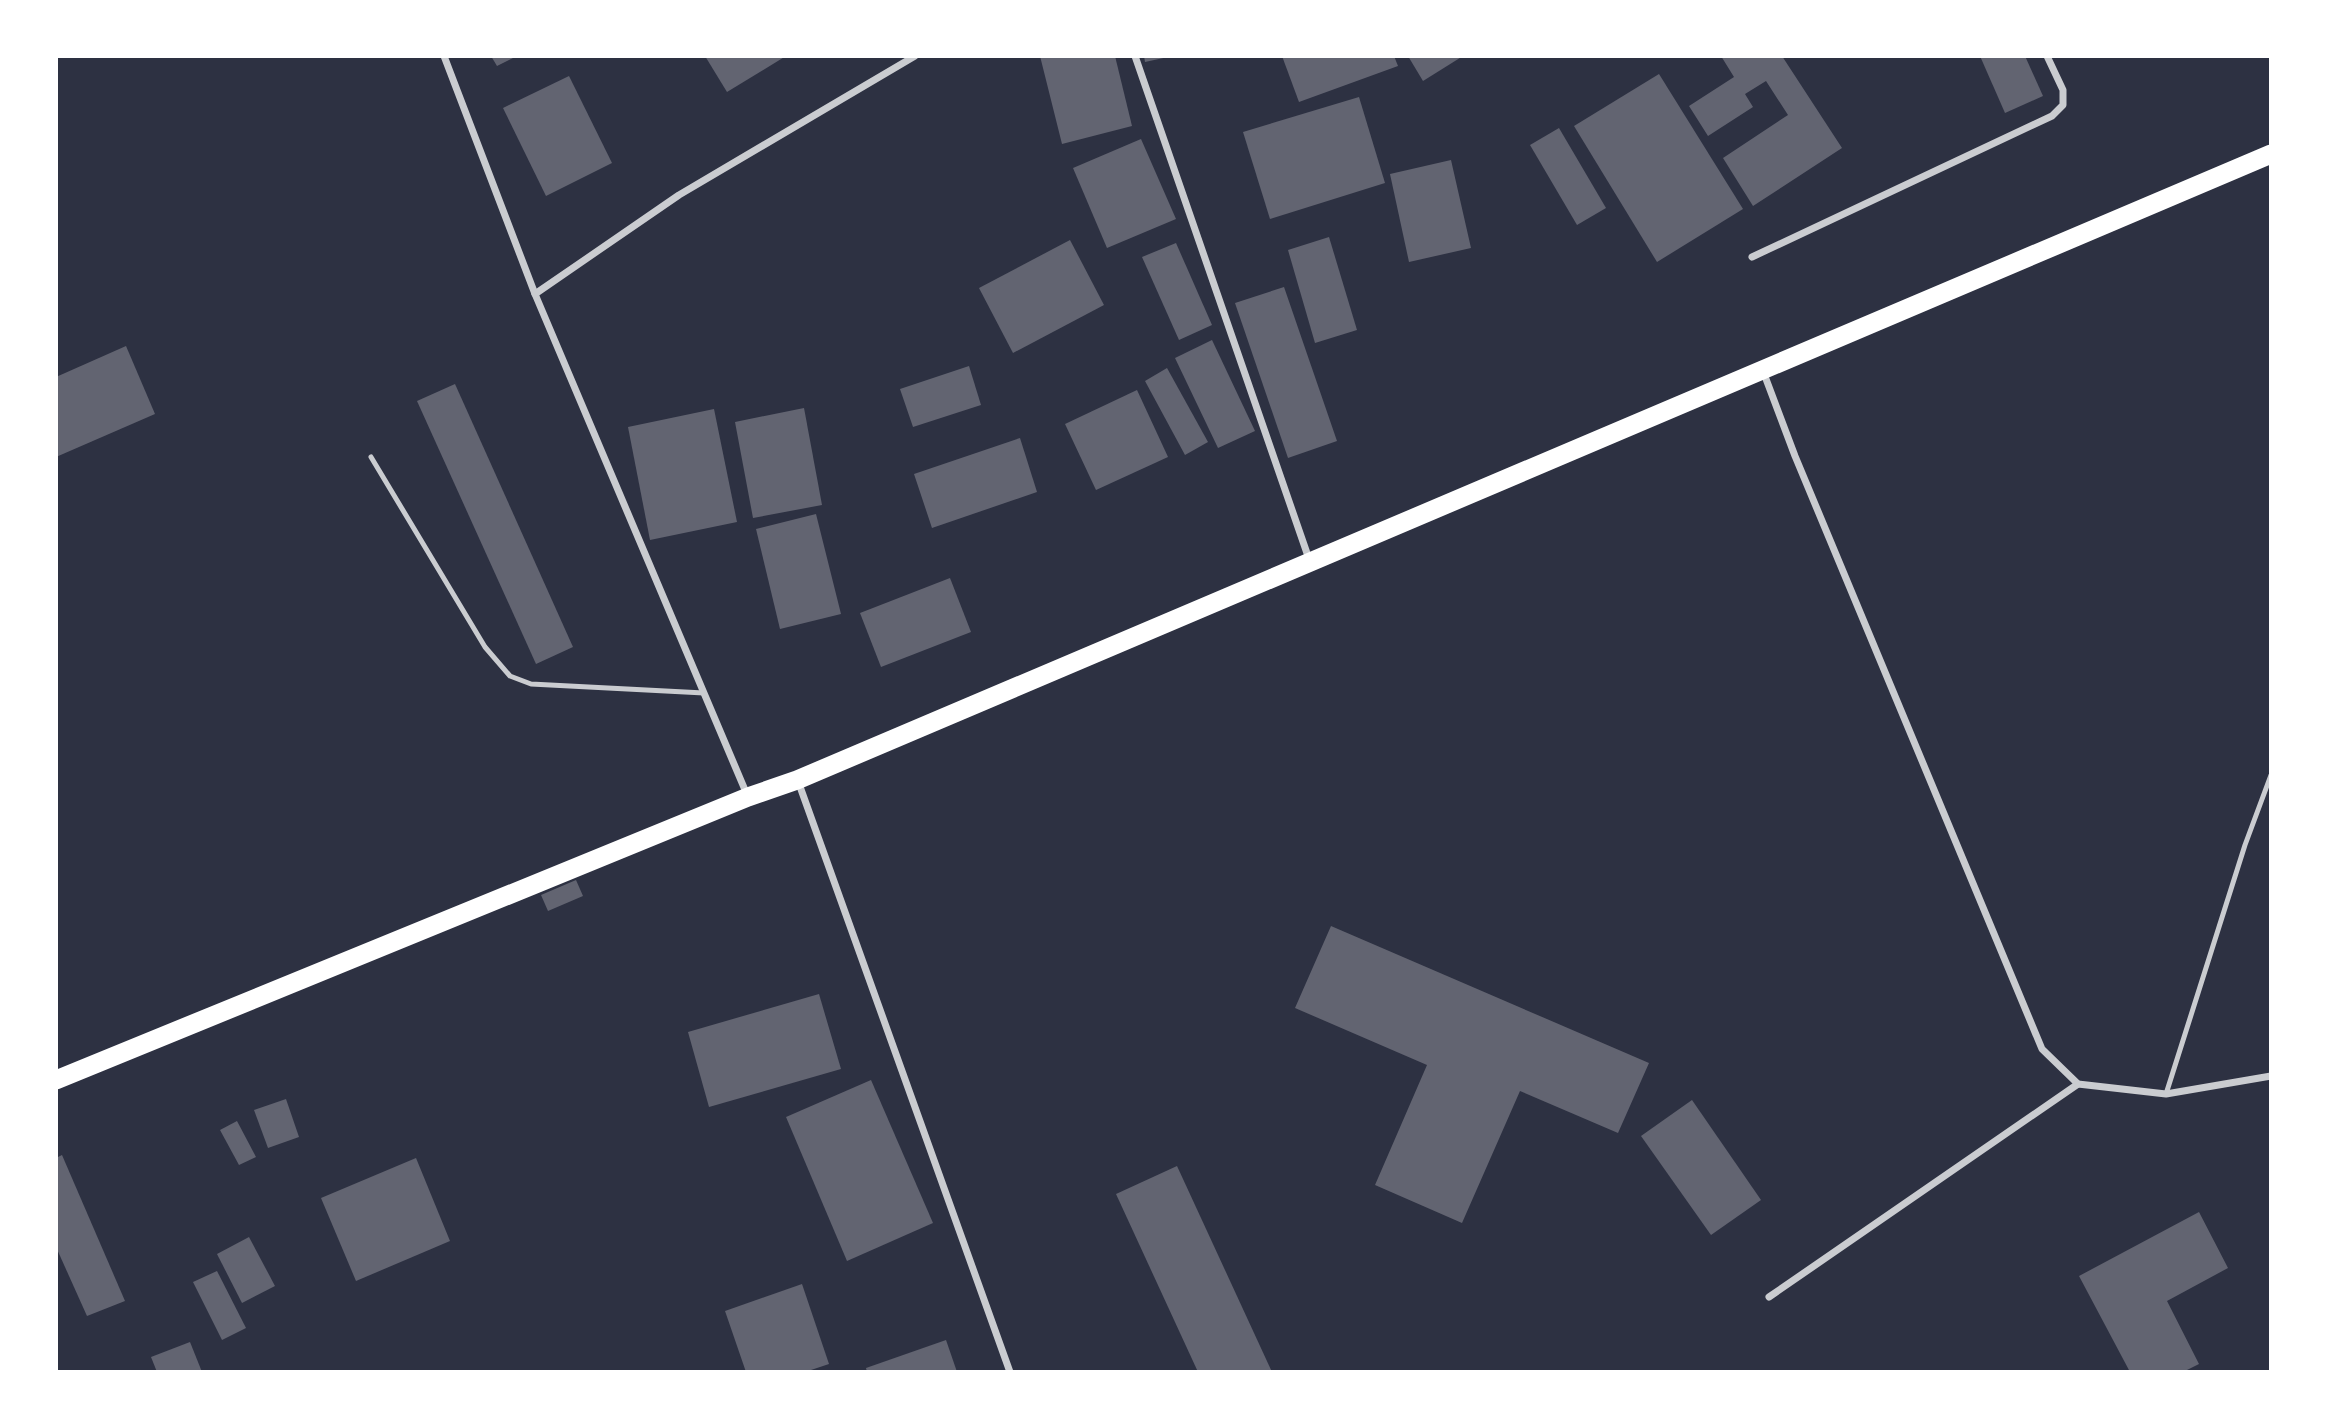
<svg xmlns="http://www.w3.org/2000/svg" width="2327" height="1428" font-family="'IBM Plex Serif',serif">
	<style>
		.building { fill: #626471 }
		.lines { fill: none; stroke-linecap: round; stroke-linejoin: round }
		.service { stroke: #caccd0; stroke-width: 5 }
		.minor { stroke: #caccd0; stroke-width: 7 }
		.trunk { stroke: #fff; stroke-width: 19 }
	</style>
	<rect width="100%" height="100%" fill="#2d3142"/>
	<g class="building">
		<path d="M491,56H517L497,66Z"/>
		<path d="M705,56H786L727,92Z"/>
		<path d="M1040,56H1115L1132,126L1062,144Z"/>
		<path d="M1144,56H1168V57L1145,62Z"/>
		<path d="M1282,56H1394L1398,66L1299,102Z"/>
		<path d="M1408,56H1463L1423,81Z"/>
		<path d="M1721,56H1782L1842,148L1753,206L1723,158L1788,115L1766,81L1745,94L1753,107L1708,136L1689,106L1734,77Z"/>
		<path d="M1980,56H2025L2043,96L2005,113Z"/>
		<path d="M1659,74L1743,209L1657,262L1574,126Z"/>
		<path d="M569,76L612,163L546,196L503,108Z"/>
		<path d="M1359,97L1385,183L1270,219L1243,132Z"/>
		<path d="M1559,128L1606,208L1577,225L1530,145Z"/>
		<path d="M1141,139L1176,219L1107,248L1073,168Z"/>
		<path d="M1451,160L1471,248L1409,262L1390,174Z"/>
		<path d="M1329,237L1357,330L1315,343L1288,250Z"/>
		<path d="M1070,240L1104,305L1013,353L979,288Z"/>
		<path d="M1176,243L1212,325L1179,340L1142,257Z"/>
		<path d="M1284,287L1337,441L1288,458L1235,303Z"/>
		<path d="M1212,340L1255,431L1218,448L1175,358Z"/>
		<path d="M126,346L155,414L56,457V377Z"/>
		<path d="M969,366L981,405L913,427L900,389Z"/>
		<path d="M1167,368L1208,442L1185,455L1145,381Z"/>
		<path d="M455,384L573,647L536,664L417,401Z"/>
		<path d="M1137,390L1168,457L1096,490L1065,424Z"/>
		<path d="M804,408L822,505L753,518L735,422Z"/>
		<path d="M714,409L737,522L650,540L628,427Z"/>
		<path d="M1020,438L1037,492L932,528L914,474Z"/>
		<path d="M816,514L841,614L780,629L756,529Z"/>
		<path d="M950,578L971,632L881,667L860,613Z"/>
		<path d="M576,880L583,896L548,911L541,895Z"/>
		<path d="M1331,926L1649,1063L1618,1133L1520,1091L1462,1223L1375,1185L1427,1065L1295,1008Z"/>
		<path d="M819,994L841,1069L709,1107L688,1032Z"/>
		<path d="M871,1080L933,1223L847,1261L786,1117Z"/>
		<path d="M286,1099L299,1137L268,1148L254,1110Z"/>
		<path d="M1692,1100L1761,1200L1711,1235L1641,1136Z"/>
		<path d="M237,1121L256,1157L239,1165L220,1130Z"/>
		<path d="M62,1155L125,1301L87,1316L56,1247V1158Z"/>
		<path d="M416,1158L450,1241L356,1281L321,1198Z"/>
		<path d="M1177,1166L1272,1372H1198L1116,1194Z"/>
		<path d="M2199,1212L2228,1268L2167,1301L2199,1364L2183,1372H2130L2079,1276Z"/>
		<path d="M249,1237L275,1286L242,1303L217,1254Z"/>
		<path d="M217,1271L246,1328L222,1340L193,1282Z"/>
		<path d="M802,1284L829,1364L805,1372H746L725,1311Z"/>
		<path d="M946,1340L957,1372H867L866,1368Z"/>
		<path d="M190,1342L202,1372H157L151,1357Z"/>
	</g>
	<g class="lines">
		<g class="service">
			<path d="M371,457L485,647L510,676L531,684L704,693"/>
			<path d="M2166,1094L2245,845L2271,775"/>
		</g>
		<g class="minor">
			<path d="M444,56L535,294L748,797"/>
			<path d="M1135,56L1309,559"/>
			<path d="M1752,257L2052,116L2063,105V90L2047,56"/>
			<path d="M535,294L679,195L915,56"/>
			<path d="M1763,371L1795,456L2042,1049L2078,1084L2166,1094L2271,1076"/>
			<path d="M798,781L1010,1372"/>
			<path d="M1769,1297L2078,1084"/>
		</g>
		<path class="trunk" d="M56,1080L748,797L797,780C1289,572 1779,360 2271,154"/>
	</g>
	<rect width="2327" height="1428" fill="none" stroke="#ffffff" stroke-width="116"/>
</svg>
